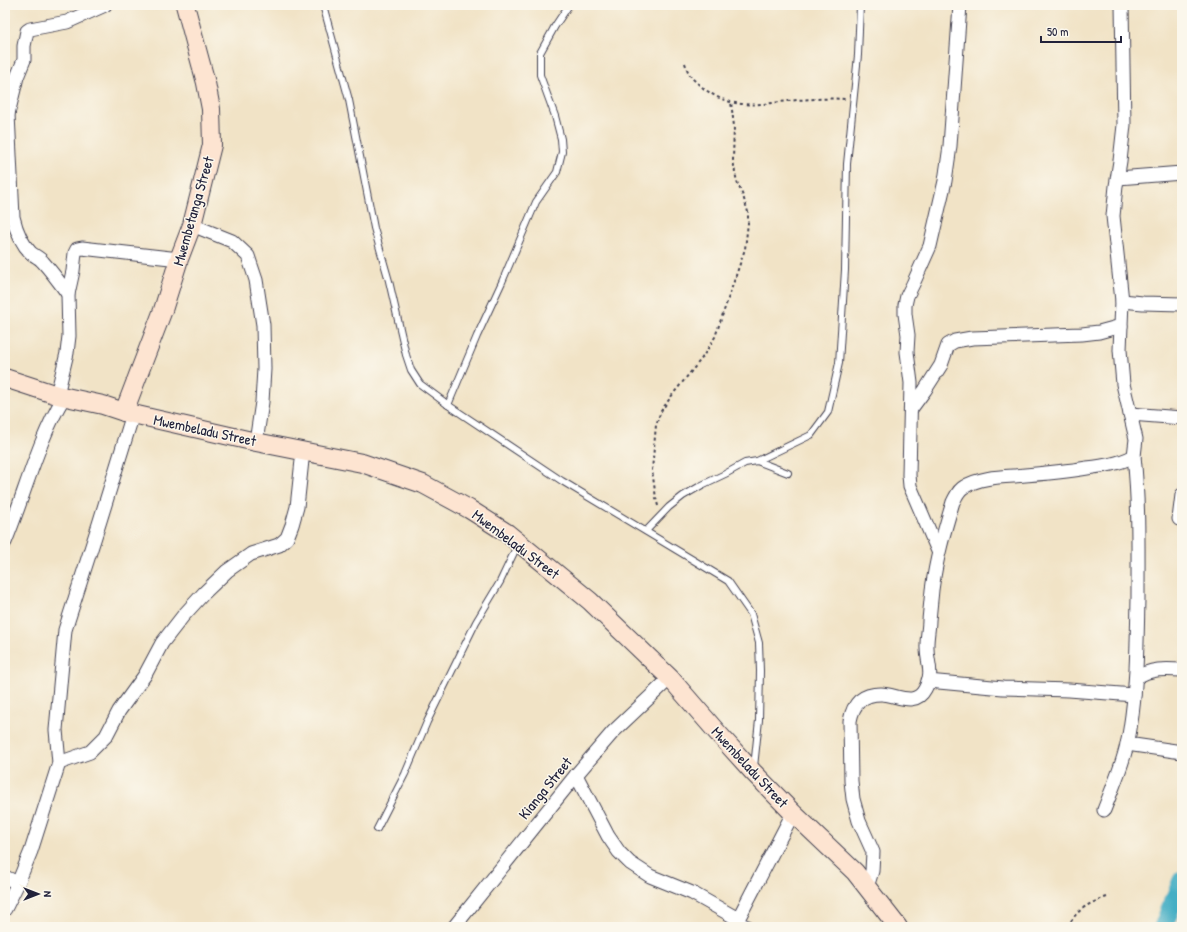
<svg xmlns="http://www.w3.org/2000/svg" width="1187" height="932" font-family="'Patrick Hand',sans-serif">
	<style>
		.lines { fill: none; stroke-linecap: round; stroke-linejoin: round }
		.river { stroke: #45aec4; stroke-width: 19 }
		.lane-casing { stroke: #413f50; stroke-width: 8 }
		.street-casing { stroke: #413f50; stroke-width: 15 }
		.secondary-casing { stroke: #413f50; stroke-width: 20 }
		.path { stroke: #413f50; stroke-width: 2; stroke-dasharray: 3 3; stroke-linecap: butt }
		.lane { stroke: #fff; stroke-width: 6 }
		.street { stroke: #fff; stroke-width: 13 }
		.secondary { stroke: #fde4d1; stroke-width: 18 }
		.labels { text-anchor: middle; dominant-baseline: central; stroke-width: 3; stroke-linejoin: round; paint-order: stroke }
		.street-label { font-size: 15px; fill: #22223b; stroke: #fbf7ec }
	</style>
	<rect width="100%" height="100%" fill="#fbf7ec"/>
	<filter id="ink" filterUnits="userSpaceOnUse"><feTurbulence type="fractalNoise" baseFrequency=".025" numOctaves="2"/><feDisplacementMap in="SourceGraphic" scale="8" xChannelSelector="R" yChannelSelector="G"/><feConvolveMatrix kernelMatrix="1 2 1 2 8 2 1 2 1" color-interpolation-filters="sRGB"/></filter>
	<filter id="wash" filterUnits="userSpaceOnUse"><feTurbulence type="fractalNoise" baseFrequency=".012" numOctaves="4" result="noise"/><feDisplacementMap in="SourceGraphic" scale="16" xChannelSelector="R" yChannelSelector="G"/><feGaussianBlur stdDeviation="0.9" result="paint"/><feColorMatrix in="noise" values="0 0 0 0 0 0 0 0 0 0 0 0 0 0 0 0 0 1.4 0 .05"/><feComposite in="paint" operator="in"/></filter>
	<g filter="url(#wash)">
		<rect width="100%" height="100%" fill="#f1e3c6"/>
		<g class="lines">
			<path class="river" d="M1163,927L1182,880"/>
		</g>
	</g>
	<g filter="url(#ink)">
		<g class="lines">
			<defs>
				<g id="lane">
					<path d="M323,5L349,100L374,228L389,281L406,355L411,370L420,384L451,407L562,481L728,581L751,614L759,643L760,671L759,720L754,767"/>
					<path d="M448,405L477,336L502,282L536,202L557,172L562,152L561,139L555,116L540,75V53L555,26L569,5"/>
					<path d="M757,461L811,435L828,412L839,363L845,270L847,164L858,55L860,5"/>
					<path d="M646,531L669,507L683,496L702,485L725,474L745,463L757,461L788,473"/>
					<path d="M377,829L405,774L427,722L476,622L500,582L518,544"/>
				</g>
				<g id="street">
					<path d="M5,107L8,114L13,217C16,230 21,243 31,253C35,256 40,258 43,262C52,272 60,283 68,294"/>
					<path d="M8,114L17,77L24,60V46L27,31L30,29L67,22L105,5"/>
					<path d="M1118,178L1182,173"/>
					<path d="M192,225L232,241L248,256L256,280L263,325L264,369L262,402L256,442"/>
					<path d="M1122,301L1143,303L1182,304"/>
					<path d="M57,395L67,353L69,336L68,294L73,271L75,253L77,249L82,248L179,259"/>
					<path d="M911,409L925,390L941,365L948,345L955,341L972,338L1082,334L1099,332L1121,326"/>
					<path d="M1130,414L1182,418"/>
					<path d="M1179,519L1182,495"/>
					<path d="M5,542C25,494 37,442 64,397"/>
					<path d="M938,551L910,486L909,475L911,383L907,352L908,335L905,314V305L907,296L913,284L930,246L945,181L950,146L960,5"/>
					<path d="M1136,678C1150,668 1166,669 1182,670"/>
					<path d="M928,681L1003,688L1069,690L1134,695"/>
					<path d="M1127,744L1182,752"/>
					<path d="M59,763L90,752L106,736L119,711L145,675L162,643L183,616L204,593L227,571L251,554L279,545L287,538L292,525L297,507L303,451"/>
					<path d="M576,775L608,836L619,852L630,863L650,876L692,893L738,919"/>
					<path d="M1104,810C1114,784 1126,757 1130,729C1137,686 1137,642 1138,599C1138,551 1139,503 1134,456"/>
					<path d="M5,877L18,883"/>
					<path d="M867,887L872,871L873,852L859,821L853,799L851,781L850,721C853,703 863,694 881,694C896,694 915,708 925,689C935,670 926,663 927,645C927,636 929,628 929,620C930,610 931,600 932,590C936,559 944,532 953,502C956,497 958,490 964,487C978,478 997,477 1014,476C1038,474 1063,472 1087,468C1103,466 1119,464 1134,456L1136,439L1123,384L1120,350L1122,301L1113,216L1116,186L1120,161L1124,125L1122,5"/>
					<path d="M5,909L18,883L31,851L59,763L56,730L65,630L99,524L133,414"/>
					<path d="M736,923L748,927"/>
					<path d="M735,925L793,813"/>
					<path d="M454,927L576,775L613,732L670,678"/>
				</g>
				<g id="secondary">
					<path d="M5,378L57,395L103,405L124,412L256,442L362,463L423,484L469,509L507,533L590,601L670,678L716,731L753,772L793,813L855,872L898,927"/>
					<path d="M124,412L163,310L179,259L192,225L212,145L211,109L206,83L185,5"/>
				</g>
			</defs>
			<use href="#lane" class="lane-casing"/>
			<use href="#street" class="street-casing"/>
			<use href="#secondary" class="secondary-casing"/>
			<g class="path">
				<path d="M685,63C689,76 691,78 702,87C733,112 760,104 797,100C813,99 830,98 846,99"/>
				<path d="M658,506L656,498L652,470L656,425L661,411L673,394L702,358L715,337L745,249L748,223V212L743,196L737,182L735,172L733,160L734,126L731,102"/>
				<path d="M1068,927C1077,908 1091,902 1110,896"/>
			</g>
			<use href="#lane" class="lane"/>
			<use href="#street" class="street"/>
			<use href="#secondary" class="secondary"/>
		</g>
	</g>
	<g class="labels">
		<g class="street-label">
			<text transform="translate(193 211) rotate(-74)">Mwembetanga Street</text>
			<text transform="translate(205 430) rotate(12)">Mwembeladu Street</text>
			<text transform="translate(516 544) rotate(37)">Mwembeladu Street</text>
			<text transform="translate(750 767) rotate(47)">Mwembeladu Street</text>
			<text transform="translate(545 788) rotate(-51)">Kianga Street</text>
		</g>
	</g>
	<rect width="1187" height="932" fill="none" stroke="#fbf7ec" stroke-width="20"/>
	<g transform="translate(38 894) rotate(90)" stroke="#fbf7ec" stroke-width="3" paint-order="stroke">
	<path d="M0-3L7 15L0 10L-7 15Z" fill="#22223b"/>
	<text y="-6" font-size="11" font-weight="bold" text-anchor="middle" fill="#22223b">N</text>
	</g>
	<path d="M1041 36v6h80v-6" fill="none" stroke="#22223b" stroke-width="2"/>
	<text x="1047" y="36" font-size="12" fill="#22223b" stroke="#fbf7ec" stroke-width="3" paint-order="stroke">50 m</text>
</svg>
